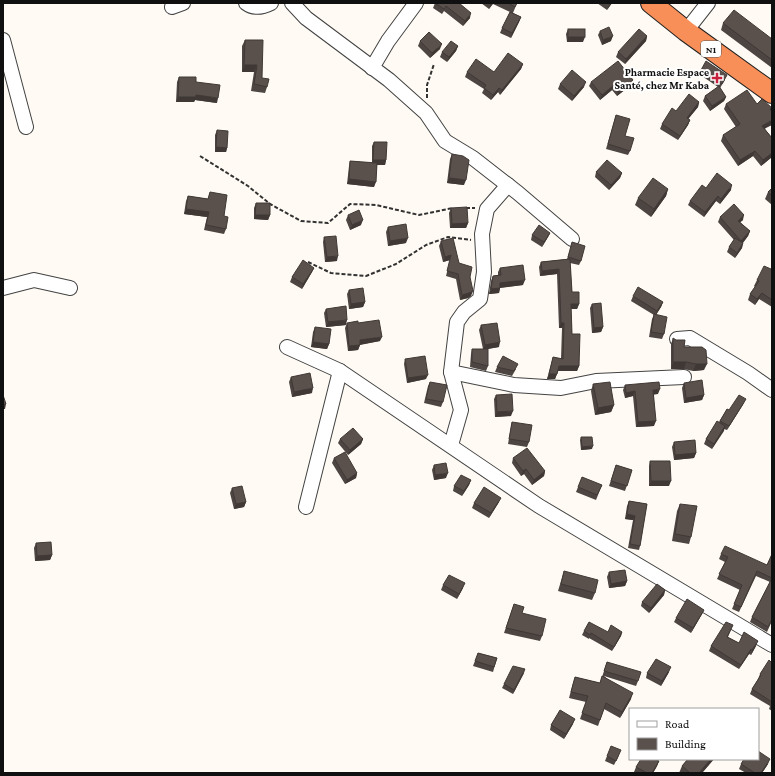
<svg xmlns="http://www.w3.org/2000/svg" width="775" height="776" font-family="'Crimson Pro',serif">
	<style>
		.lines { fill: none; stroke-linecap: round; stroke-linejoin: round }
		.minor-casing { stroke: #434343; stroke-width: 16 }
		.highway-casing { stroke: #212121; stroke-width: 22 }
		.path { stroke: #323232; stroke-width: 2; stroke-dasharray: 4 2; stroke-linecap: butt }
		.minor { stroke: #fff; stroke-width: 14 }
		.highway { stroke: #f88f59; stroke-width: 20 }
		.wall { fill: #4d4541 }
		.shaded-wall { fill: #3f3835 }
		.building { fill: #5a504c; stroke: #3f3835 }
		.poi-dot { fill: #c6223d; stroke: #fff; stroke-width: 1.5 }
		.labels { text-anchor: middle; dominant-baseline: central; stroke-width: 4; stroke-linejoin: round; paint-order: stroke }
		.shield { fill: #fff; stroke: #585858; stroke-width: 1 }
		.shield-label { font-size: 10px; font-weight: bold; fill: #101010 }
		.poi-label { font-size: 11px; font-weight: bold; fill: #101010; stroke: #fff; text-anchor: end }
	</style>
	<rect width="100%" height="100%" fill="#fffbf4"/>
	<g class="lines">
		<defs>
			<g id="minor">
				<path d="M246,3C254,9 263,7 271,3"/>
				<path d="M292,3L306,18L389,80L426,113L445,141L473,158L518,193L572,239"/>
				<path d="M172,7L183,3"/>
				<path d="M686,31L708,3"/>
				<path d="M3,40L26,127"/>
				<path d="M372,68L388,41L416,3"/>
				<path d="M3,288L34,280L70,288"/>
				<path d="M677,339L690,338L748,373L772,390"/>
				<path d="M287,347L340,371L539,506L772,645"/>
				<path d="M451,372L514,385L561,388L596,381L684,377"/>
				<path d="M451,445L461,410L451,372L457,322L464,312L480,299L484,272L482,234L487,209L508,185"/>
				<path d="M306,507L340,371"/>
			</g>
			<path id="highway" d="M651,3L686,31L772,93"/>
		</defs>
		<use href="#minor" class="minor-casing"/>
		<use href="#highway" class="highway-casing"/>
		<g class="path">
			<path d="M427,98V85L434,64"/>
			<path d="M200,156L248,186L270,204L301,221L328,223L350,204L376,205L419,215L453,208"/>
			<path d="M466,208H475"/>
			<path d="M308,262L331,273L366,276L396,264L426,245L448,237L471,240"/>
		</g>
		<use href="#minor" class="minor"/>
		<use href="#highway" class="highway"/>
	</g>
	<g class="wall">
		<path d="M435,3H459L470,18L463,26L444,11L442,14L433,8Z"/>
		<path d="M481,3H517L513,13L521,17L519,22L511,38L500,33L502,28L510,12L493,4L489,9Z"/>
		<path d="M597,3H612L607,10Z"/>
		<path d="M723,23L772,39V68L721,30Z"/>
		<path d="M568,29L583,42H567L566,34Z"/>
		<path d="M600,31L611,41L602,45L598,35Z"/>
		<path d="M647,36L646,41L625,64L616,57L618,52Z"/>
		<path d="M245,40L262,78L267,87L265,93L251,91L254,72H242V46Z"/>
		<path d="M420,41L440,49L430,58L418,46Z"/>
		<path d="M458,46L456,51L447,62L440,57L442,52Z"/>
		<path d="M523,64L521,69L500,95L498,92L491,100L482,93L484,89L465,77L467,72H494Z"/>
		<path d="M701,70L725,80L720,88L726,97L724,101L710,111L703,101L705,96L718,87L699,74Z"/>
		<path d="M179,77L196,82L217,103L195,100L194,102H176L177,82Z"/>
		<path d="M591,82L631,85L617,96L612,90L600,100L589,86Z"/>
		<path d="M560,84L584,87L572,101L558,89Z"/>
		<path d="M699,102L698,107L688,119L690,120L688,125L678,140L660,129L662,124L676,111Z"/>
		<path d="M726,104H757L772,108L765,129L772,138V157L761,166L753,156L738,166L721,141L723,135L736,127L724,109Z"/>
		<path d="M616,115L625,136L630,151L628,155L606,149Z"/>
		<path d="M217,130L227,148L226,152H215V135Z"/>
		<path d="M374,142L386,160L385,165H377L374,187L347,184L349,166L350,161L372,163V146Z"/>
		<path d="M452,154L464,185L447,183L450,159Z"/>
		<path d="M596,172L622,173L620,178L609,190L595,177Z"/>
		<path d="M706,188L731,190L720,204L716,201L704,217L688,205L690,201Z"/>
		<path d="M772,188V205L765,199L768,192Z"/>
		<path d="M668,189L666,196L651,217L635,205L638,198Z"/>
		<path d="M210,192L224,216L226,229L224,234L204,230L207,217L184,214L186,201L188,196L208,199Z"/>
		<path d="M256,203L270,215L268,220L254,219V208Z"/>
		<path d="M451,208L468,223L466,228H450L449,213Z"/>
		<path d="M348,215L361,225L350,230L346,220Z"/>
		<path d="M720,217L743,220L740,222L750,231L748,236L743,243L742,248L735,258L727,252L729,247L734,240L718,222Z"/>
		<path d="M388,227L406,243L388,246L386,232Z"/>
		<path d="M550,233L548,237L542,247L531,240L532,235Z"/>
		<path d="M324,237L337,261L325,262L323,242Z"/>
		<path d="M441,241L470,277L471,296L468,298L460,300L456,279L446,276L450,260L443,262L439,246Z"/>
		<path d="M571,247L581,261L579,265L570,263L572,292L579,304L577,309H571L572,334L579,366L577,371H558L555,379H547L553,357L561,359L562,328H559L557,274L540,276L539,267L541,262L567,259Z"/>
		<path d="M314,268L312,272L302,289L290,282L292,277Z"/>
		<path d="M500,268L523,285L500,288L499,293L489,294L491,281L493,276L498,275V272Z"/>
		<path d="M772,268V307L759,299L755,305L748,300L750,294L755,287L754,286L757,280Z"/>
		<path d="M349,290L365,302L363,307L349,309L347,294Z"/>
		<path d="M633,296L663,302L661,307L656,315L664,334L662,339L649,337L652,319L654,315L631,301Z"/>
		<path d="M592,304L603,327L601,332L592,333L590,308Z"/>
		<path d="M326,309L346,325L326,327L324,313Z"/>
		<path d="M347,323H358L380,341L360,345L358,350L348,351L345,328Z"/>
		<path d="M481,325L499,347L486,349L488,366L486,371L470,367L471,354L472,349H483L479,330Z"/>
		<path d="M315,327L329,344L327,349L311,347L313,332Z"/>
		<path d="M673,338L684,347L704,370L693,371L684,369H671V344Z"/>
		<path d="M405,359L426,379L407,383L404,364Z"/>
		<path d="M497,367L516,369L512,376L495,372Z"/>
		<path d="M291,377L312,393L292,397L289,382Z"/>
		<path d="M430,382L443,402L441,407L424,403L428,386Z"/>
		<path d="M684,383L704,395L702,400L684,403L682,388Z"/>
		<path d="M593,384L614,405L611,412L595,415L591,391Z"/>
		<path d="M625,385L658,394H654V426L636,427L633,396L625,398L623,390Z"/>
		<path d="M496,395L511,416L495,417L494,399Z"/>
		<path d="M744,403L727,430L724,429L712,449L704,444L706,439L719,422L727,409L729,410Z"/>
		<path d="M512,422L529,442L527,447L508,444L511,427Z"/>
		<path d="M581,437L592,449L581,450L580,440Z"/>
		<path d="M340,439H363L361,444L348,455L338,443Z"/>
		<path d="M674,442L696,453L694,458L674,460L672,447Z"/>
		<path d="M334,458L357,473L356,478L345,484L332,463Z"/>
		<path d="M513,458L545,471L544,476L532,485L524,474L521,476L512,463Z"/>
		<path d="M650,461L669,486H649V466Z"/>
		<path d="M434,465L446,478L434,480L432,470Z"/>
		<path d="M616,465L632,470L625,491L609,486Z"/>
		<path d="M471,480L469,485L462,496L453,491L454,486Z"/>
		<path d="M602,485L596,500L576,492L578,487Z"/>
		<path d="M232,488L246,502L244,507L234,509L230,493Z"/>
		<path d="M629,501L647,504L640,546L639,550L628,548L633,520L625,519L627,506Z"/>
		<path d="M499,502L489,518L472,508L474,503Z"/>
		<path d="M680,504L691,537L689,544L672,541L677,511Z"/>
		<path d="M36,543L52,555L50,560L35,561L34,548Z"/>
		<path d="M721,554L767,565L772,554V621L767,632L750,622L752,617L770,582L756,576L739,612L732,609L740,590L717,579L725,562L719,559Z"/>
		<path d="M564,571L595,593L592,600L558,591Z"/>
		<path d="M609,572L627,581L625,586L609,588L607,577Z"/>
		<path d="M443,585L463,588L457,599L441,590Z"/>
		<path d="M665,590L664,595L649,613L641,606L642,602Z"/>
		<path d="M514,604L542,636L540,641L504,633Z"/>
		<path d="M704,610L702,614L691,633L674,622L676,618Z"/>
		<path d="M733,625L728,637L739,643L756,646L751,655L749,654L739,669L709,651L711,646Z"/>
		<path d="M584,631L608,632H622L621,636L612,651L589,638V639L582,635Z"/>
		<path d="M478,653L497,658L493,672L473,666Z"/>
		<path d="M607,662L638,681L636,686L604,676L631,699L620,718L604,709L598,726L580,719L586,702L569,698L573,683L575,677L600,683Z"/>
		<path d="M772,663V711L769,709L770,706L750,694L752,689L758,679L760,674Z"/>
		<path d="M669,672L661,686L646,678L647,673Z"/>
		<path d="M524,673L513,694L502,688L504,684Z"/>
		<path d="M573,724L564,739L550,730L551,725Z"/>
		<path d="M619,755L614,765L605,761L607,756Z"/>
		<path d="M688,759H714L702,773H679L682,766Z"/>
		<path d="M659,761L657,766L653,773H636L634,772L636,767Z"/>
		<path d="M741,764H768L762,773H746L739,769Z"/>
	</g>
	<g class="shaded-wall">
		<path d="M491,3H493L489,9Z"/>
		<path d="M610,3H612L607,10L609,5Z"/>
		<path d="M471,13L470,18L463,26L465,21Z"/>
		<path d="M521,17L519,22L511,38L512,33Z"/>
		<path d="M613,36L611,41L602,45L603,40Z"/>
		<path d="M647,36L646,41L625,64L626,59Z"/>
		<path d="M568,37H585L583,42H567Z"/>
		<path d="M442,44L440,49L430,58L432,53Z"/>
		<path d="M458,46L456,51L447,62L449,57Z"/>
		<path d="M523,64L521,69L500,95L502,90Z"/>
		<path d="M244,65H257L254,72H242Z"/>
		<path d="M633,80L631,85L617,96L618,92Z"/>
		<path d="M586,82L584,87L572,101L574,96Z"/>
		<path d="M614,85L612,90L600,100L602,95Z"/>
		<path d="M499,88L498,92L491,100L493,95Z"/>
		<path d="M196,95L218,98L217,103L195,100L194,102H176L178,97Z"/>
		<path d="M726,97L724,101L710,111L712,106Z"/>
		<path d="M699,102L698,107L685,123L687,118Z"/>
		<path d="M690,120L688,125L678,140L680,136Z"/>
		<path d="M772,120V125L760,131L762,126Z"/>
		<path d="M216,147L227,148L226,152H215Z"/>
		<path d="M755,151L753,156L738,166L740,160Z"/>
		<path d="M772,153V157L761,166L763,160Z"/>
		<path d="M373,160H386L385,165H372Z"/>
		<path d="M622,173L620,178L609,190L611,185Z"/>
		<path d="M449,178L466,180L464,185L447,183Z"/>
		<path d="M349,179L376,182L374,187L347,184Z"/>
		<path d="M732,185L731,190L720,204L721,199Z"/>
		<path d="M668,189L666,196L651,217L654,209Z"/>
		<path d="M718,196L716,201L704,217L705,212Z"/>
		<path d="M186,209L209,212L207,217L184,214Z"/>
		<path d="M255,215H270L268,220L254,219Z"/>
		<path d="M744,215L743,220L736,226L738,221Z"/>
		<path d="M363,220L361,225L350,230L352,225Z"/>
		<path d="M468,223L466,228H450L452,224Z"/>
		<path d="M750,231L748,236L740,246L741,241Z"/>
		<path d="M550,233L548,237L542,247L544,242Z"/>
		<path d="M408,238L406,243L388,246L390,241Z"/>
		<path d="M743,243L742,248L735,258L737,253Z"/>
		<path d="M451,255L450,260L443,262L445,257Z"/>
		<path d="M338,256L337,261L325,262L327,257Z"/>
		<path d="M314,268L312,272L302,289L303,284Z"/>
		<path d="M559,269L557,274L540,276L542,271Z"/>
		<path d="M525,280L523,285L498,288L500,283Z"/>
		<path d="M500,288L499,293L489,294L491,289Z"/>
		<path d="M473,291L471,296L468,298L460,300L462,295Z"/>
		<path d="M762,293L759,299L755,305L757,299Z"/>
		<path d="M365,302L363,307L349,309L351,304Z"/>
		<path d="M663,302L661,307L655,316L657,311Z"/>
		<path d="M571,304H579L577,309H569Z"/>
		<path d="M347,320L346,325L326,327L328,322Z"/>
		<path d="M561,323H564L562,328H559Z"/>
		<path d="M603,327L601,332L592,333L594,328Z"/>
		<path d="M382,337L380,341L358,345L360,340Z"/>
		<path d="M313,342L329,344L327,349L311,347Z"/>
		<path d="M500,342L499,347L483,350L485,345Z"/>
		<path d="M360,345L358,350L348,351L349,346Z"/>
		<path d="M673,362H686L684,369H671Z"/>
		<path d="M696,364H707L704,370L693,371Z"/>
		<path d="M559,366H579L577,371H557Z"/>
		<path d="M549,374H557L555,379H547Z"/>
		<path d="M428,375L426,379L407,383L408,378Z"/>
		<path d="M313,388L312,393L292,397L294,392Z"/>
		<path d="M660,389L658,394L652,395L653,390Z"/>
		<path d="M635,391L633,396L625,398L626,393Z"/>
		<path d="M704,395L702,400L684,403L686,398Z"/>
		<path d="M746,399L744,403L727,430L729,426Z"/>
		<path d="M6,404L5,409H3V405Z"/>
		<path d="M614,405L611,412L595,415L598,408Z"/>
		<path d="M513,411L511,416L495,417L497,412Z"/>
		<path d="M656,421L654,426L636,427L638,422Z"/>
		<path d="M725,426L724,431L712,449L714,444Z"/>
		<path d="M363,439L361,444L348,455L350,450Z"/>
		<path d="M593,446L592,449L581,450L582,447Z"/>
		<path d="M696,453L694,458L674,460L675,455Z"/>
		<path d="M526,469L524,474L521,476L523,471Z"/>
		<path d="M545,471L544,476L532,485L534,480Z"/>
		<path d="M357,473L356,478L345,484L347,480Z"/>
		<path d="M448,473L446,478L434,480L435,475Z"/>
		<path d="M471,480L469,485L462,496L464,491Z"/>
		<path d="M651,481H671L669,486H649Z"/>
		<path d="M501,498L499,502L489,518L491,513Z"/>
		<path d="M246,502L244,507L234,509L236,504Z"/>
		<path d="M627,514L635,516L633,520L625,519Z"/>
		<path d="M52,555L50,560L35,561L37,556Z"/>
		<path d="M627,581L625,586L609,588L611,584Z"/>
		<path d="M465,583L463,588L457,599L459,594Z"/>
		<path d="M665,590L664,595L649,613L651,608Z"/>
		<path d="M704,610L702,614L691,633L693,628Z"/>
		<path d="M622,632L621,636L612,651L614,647Z"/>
		<path d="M758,641L756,646L751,655L752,650Z"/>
		<path d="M751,649L749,654L739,669L741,665Z"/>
		<path d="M671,667L669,672L661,686L662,681Z"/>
		<path d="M525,669L524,673L513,694L514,690Z"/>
		<path d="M633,693L631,699L620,718L622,712Z"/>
		<path d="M575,719L573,724L564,739L566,734Z"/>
		<path d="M711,759H714L702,773H699Z"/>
		<path d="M770,759L768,764L762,773H761Z"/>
		<path d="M659,761L657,766L653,773H652Z"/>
	</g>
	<g class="building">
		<path d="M435,3H459L471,13L465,21L446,6L444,9Z"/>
		<path d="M508,3H517L515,7Z"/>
		<path d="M734,10L772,39V60L723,23Z"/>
		<path d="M510,12L521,17L512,33L502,28Z"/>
		<path d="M609,27L613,36L603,40L600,31Z"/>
		<rect x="568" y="29" width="17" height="8"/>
		<path d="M639,29L647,36L626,59L618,52Z"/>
		<path d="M429,32L442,44L432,53L420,41Z"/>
		<path d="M245,40H263L262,78L269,79L267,87L254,84L257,65H244Z"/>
		<path d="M451,41L458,46L449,57L442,52Z"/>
		<path d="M508,53L523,64L502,90L499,88L493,95L484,88L486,85L467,72L476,59L494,72Z"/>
		<path d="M618,61L633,80L618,92L614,85L602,95L591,82Z"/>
		<path d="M706,61L727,75L722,84L701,70Z"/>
		<path d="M572,70L586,82L574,96L560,84Z"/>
		<path d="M179,77H196V82L220,85L218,98L196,95V97H178Z"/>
		<path d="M719,86L726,97L712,106L705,96Z"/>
		<path d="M747,90L757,104L762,99L772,108L770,109L772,112V120L762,126L772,138V153L763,160L755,151L740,160L723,135L740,124L726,104Z"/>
		<path d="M689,94L699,102L687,118L690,120L680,136L662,124L672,108L676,111Z"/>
		<path d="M616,115L630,119L625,136L634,138L630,151L608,144Z"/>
		<path d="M217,130L228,131L227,148L216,147Z"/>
		<path d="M374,142H387L386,160H373Z"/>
		<path d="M452,154L463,156L469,160L466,180L449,178Z"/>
		<path d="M607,160L622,173L611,185L596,172Z"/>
		<path d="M350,161L377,163L376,182L349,179Z"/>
		<path d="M717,173L732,185L721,199L718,196L705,212L690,201L702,185L706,188Z"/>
		<path d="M653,178L668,189L654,209L638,198Z"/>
		<path d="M772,188V196L768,192Z"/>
		<path d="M210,192L227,195L224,216L228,217L226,229L206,225L209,212L186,209L188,196L208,199Z"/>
		<path d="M256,203H270V215H255Z"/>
		<path d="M734,204L744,215L738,221L750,231L741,241L720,217Z"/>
		<path d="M467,207L468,223L452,224L451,208Z"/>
		<path d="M359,210L363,220L352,225L348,215Z"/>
		<path d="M406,224L408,238L390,241L388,227Z"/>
		<path d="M539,225L550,233L544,242L532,235Z"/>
		<path d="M336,236L338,256L327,257L324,237Z"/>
		<path d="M453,238L459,263L472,267L470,277L473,291L469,293L462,295L458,274L447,271L451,255L445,257L441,241Z"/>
		<path d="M735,238L743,243L737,253L729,247Z"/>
		<path d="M572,242L585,246L581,261L568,257Z"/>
		<path d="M570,259L572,292H579V304H571L572,334H580L579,366H559L557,374H549L553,357L563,359L564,323H561L559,269L542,271L541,262Z"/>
		<path d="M303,260L314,268L303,284L292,277Z"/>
		<path d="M523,265L525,280L500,283V288L491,289L493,276L501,275L500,268Z"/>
		<path d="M764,266L771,269L772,268V300L762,293L757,299L750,294L759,281L757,280Z"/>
		<path d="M638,287L663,302L657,311L633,296Z"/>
		<path d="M363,288L365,302L351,304L349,290Z"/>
		<path d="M601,303L603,327L594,328L592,304Z"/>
		<path d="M346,306L347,320L328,322L326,309Z"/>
		<path d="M654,314L667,317L664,334L651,332Z"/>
		<path d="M379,320L382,337L360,340V345L349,346L347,323L358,321V323Z"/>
		<path d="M497,323L500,342L485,345L481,325Z"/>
		<path d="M315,327L331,329L329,344L313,342Z"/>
		<path d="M673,338L676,340H685L684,347H702L706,350L707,364H696L686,362H673Z"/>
		<path d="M472,349H488V366L472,362Z"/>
		<path d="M425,356L428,375L408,378L405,359Z"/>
		<path d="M503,356L518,364L514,371L497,367Z"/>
		<path d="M310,373L313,388L294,392L291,377Z"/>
		<path d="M702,380L704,395L686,398L684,383Z"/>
		<path d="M430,382L447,385L443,402L426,399Z"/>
		<path d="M610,382L614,405L598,408L593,384Z"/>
		<path d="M659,382L660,389L653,390L656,421L638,422L635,391L626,393L625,385Z"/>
		<path d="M512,394L513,411L497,412L496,395Z"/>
		<path d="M3,395L6,404L3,405Z"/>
		<path d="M739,395L746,399L729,426L720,421L727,409L729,410Z"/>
		<path d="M717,421L725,426L714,444L706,439Z"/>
		<path d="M512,422L532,425L529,442L509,439Z"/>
		<path d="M353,428L363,439L350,450L340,439Z"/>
		<path d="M581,437H592L593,446L582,447Z"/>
		<path d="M695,440L696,453L675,455L674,442Z"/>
		<path d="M527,448L545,471L534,480L526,469L523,471L513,458Z"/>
		<path d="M345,452L357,473L347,480L334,458Z"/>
		<path d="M650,461H670L671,481H651Z"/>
		<path d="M446,463L448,473L435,475L434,465Z"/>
		<path d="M616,465L632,470L627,486L611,481Z"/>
		<path d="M461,475L471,480L464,491L454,486Z"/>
		<path d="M582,477L602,485L597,495L578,487Z"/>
		<path d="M242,486L246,502L236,504L232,488Z"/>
		<path d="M484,487L501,498L491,513L474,503Z"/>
		<path d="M629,501L647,504L640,546L630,544L635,516L627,514Z"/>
		<path d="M680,504L697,506L691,537L675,534Z"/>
		<path d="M51,542L52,555L37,556L36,543Z"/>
		<path d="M725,546L767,565L772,554V619L768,627L752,617L772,578L757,571L741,607L734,604L742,585L719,574L728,557L721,554Z"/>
		<path d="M625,570L627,581L611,584L609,572Z"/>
		<path d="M564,571L598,580L595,593L561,584Z"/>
		<path d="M449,575L465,583L459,594L443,585Z"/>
		<path d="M657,584L665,590L651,608L642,602Z"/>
		<path d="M687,599L704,610L693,628L676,618Z"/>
		<path d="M514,604L524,607L522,613L546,619L542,636L506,628Z"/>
		<path d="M589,622L608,632L611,625L622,632L614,647L591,633L590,635L584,631Z"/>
		<path d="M726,622L733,625L727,637L739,643L744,632L758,641L752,650L751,649L741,665L711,646Z"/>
		<path d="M478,653L497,658L494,667L475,661Z"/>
		<path d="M656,659L671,667L662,681L647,673Z"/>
		<path d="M769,660L772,663V702L752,689L761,675L760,674Z"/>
		<path d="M607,662L641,672L638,681L604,671Z"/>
		<path d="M513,666L525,669L514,690L504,684Z"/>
		<path d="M602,676L633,693L622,712L606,703L600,720L582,713L588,696L571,692L575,677L600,683Z"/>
		<path d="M560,710L575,719L566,734L551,725Z"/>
		<path d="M611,746L621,750L616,761L607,756Z"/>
		<path d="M758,751L770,759L761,773H755L741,764L744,759H758Z"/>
		<path d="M641,759H654L659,761L652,773H647L636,767Z"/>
		<path d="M688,759H711L699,773H690L682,766Z"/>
	</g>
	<path class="poi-dot" d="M715 72h4v4h4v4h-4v4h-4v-4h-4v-4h4z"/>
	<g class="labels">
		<rect class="shield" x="701" y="41" width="20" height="16" rx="3"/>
		<g class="shield-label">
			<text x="711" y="49">N1</text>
		</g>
		<g class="poi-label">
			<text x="709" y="72">Pharmacie Espace<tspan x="709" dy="13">Santé, chez Mr Kaba</tspan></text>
		</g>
	</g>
	<rect width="775" height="776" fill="none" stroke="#101010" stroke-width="8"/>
	<rect x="629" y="708" width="130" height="52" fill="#ffffff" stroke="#9f9f9f"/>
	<rect x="637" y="721" width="20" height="6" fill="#ffffff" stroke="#9f9f9f"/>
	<text x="665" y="728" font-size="12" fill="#101010">Road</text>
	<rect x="637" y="738" width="20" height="12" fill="#5a504c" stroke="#9f9f9f"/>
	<text x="665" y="748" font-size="12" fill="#101010">Building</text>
</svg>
